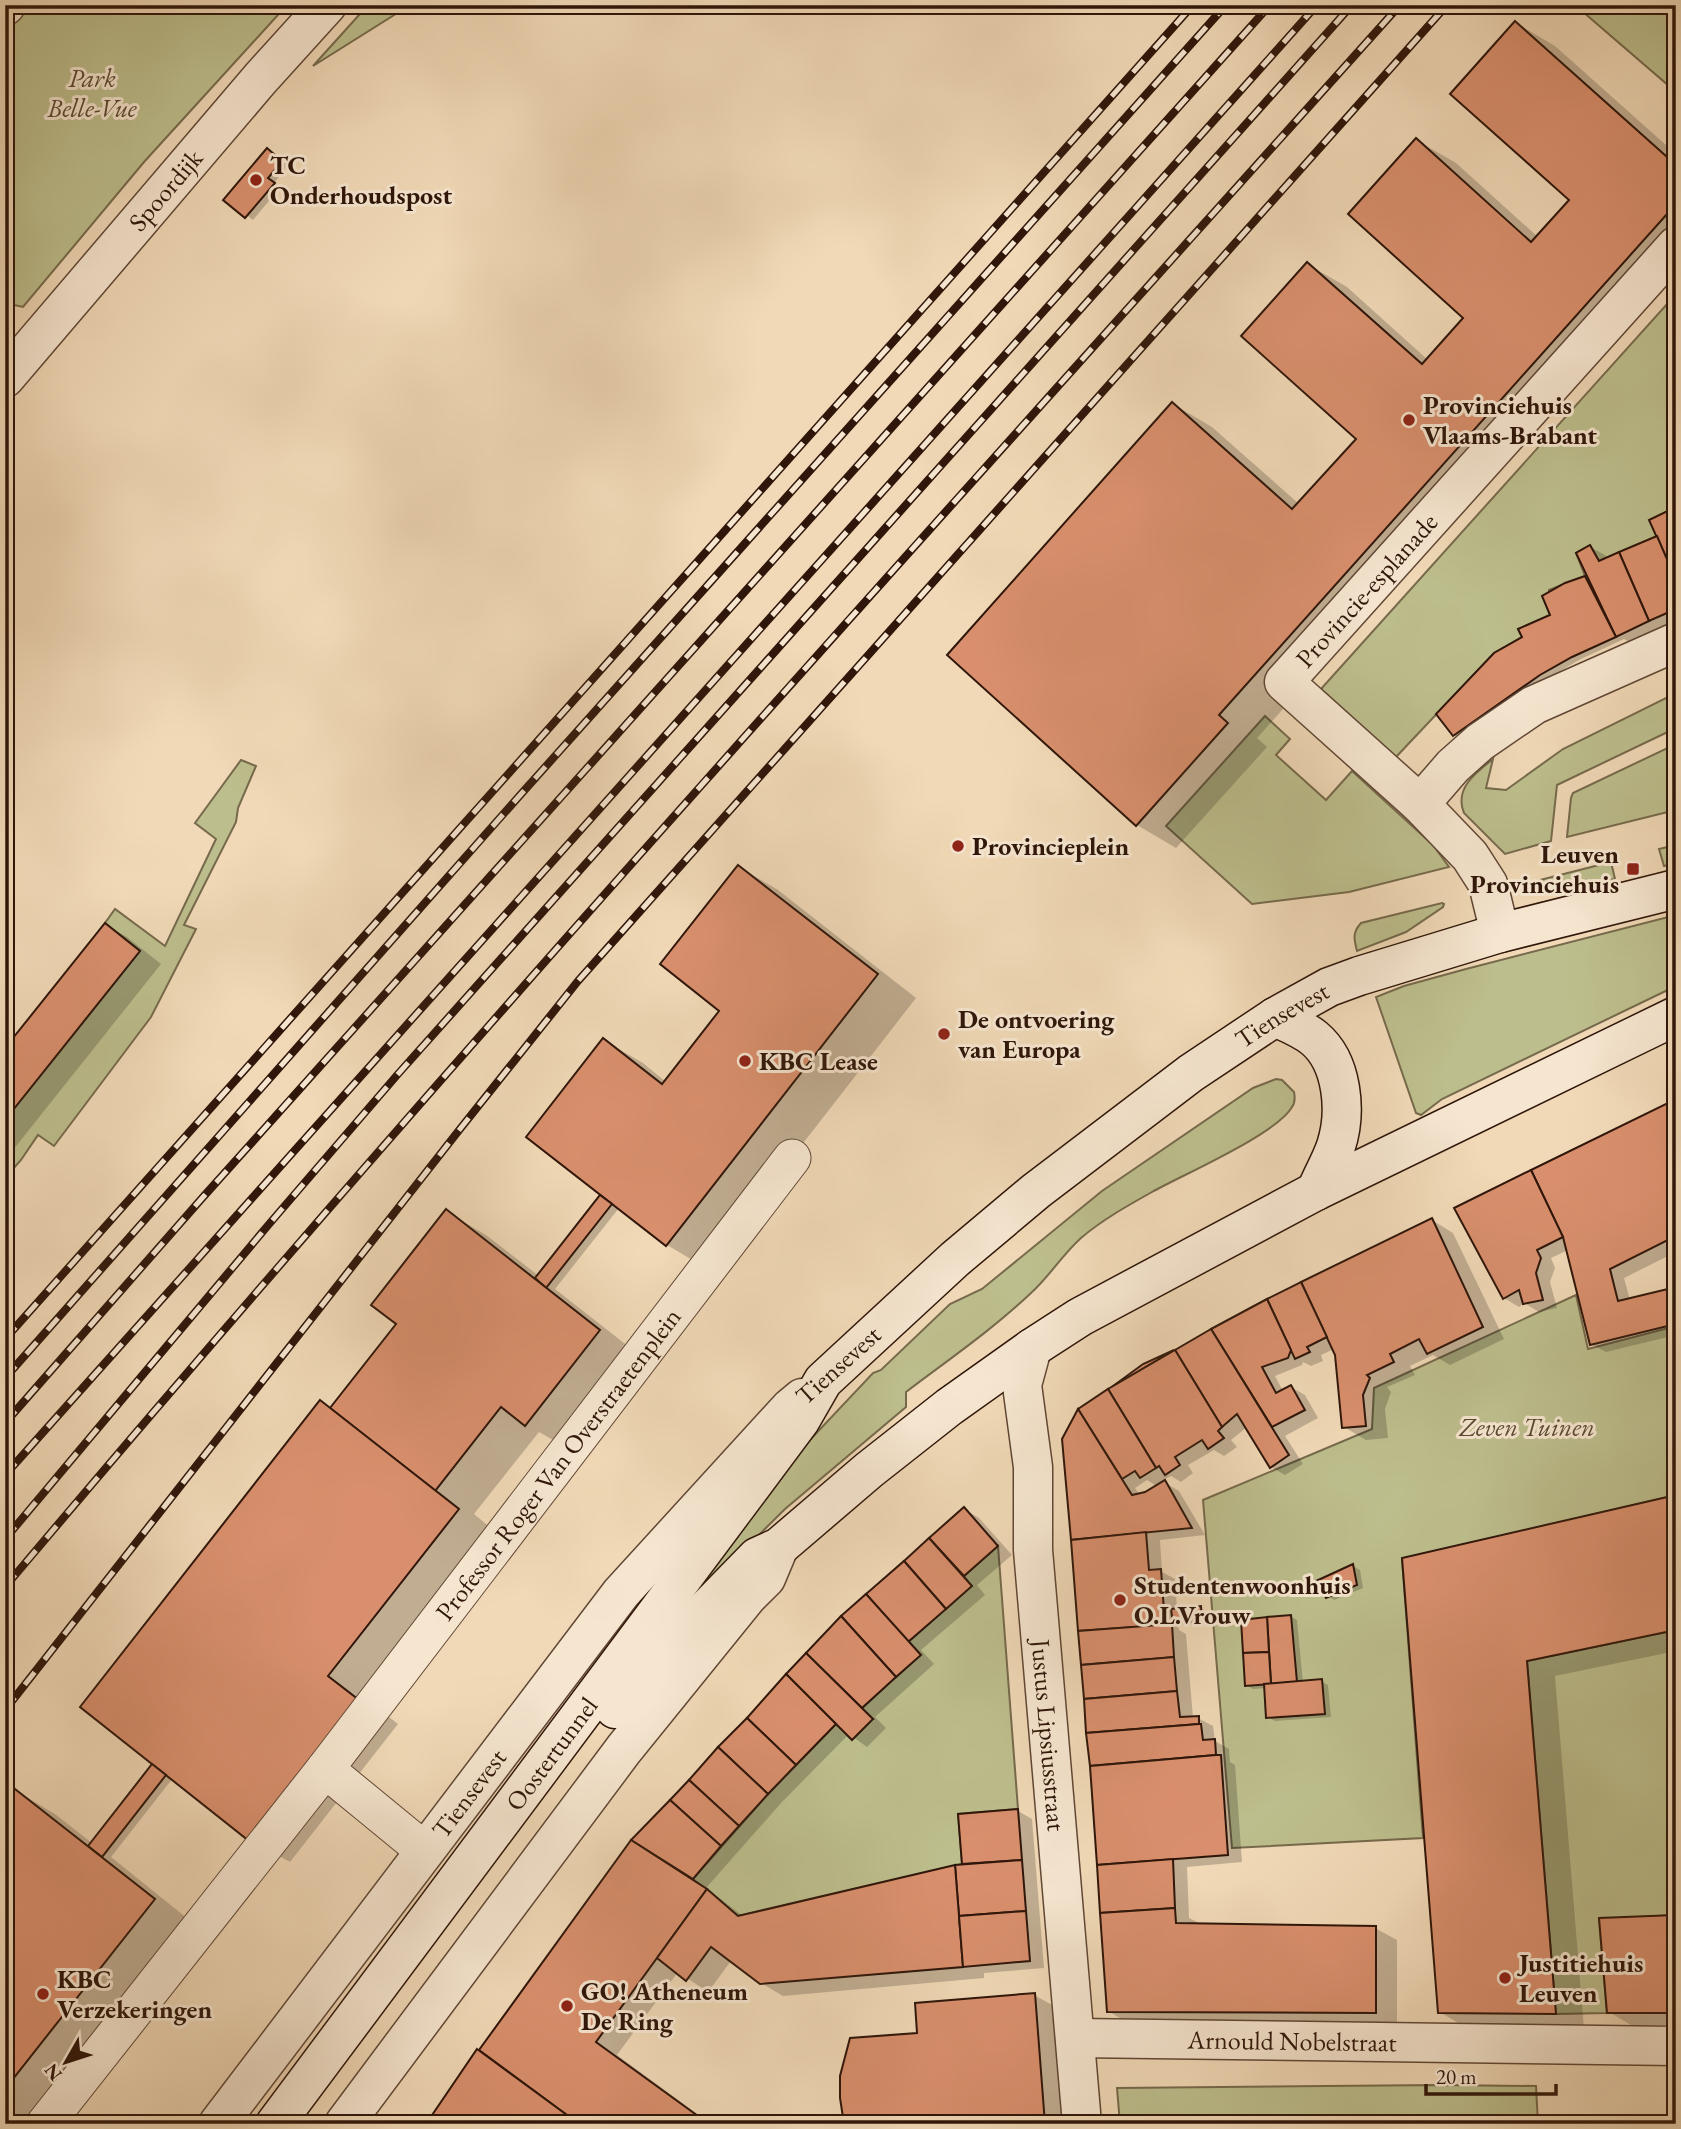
<svg xmlns="http://www.w3.org/2000/svg" width="1681" height="2129" font-family="'EB Garamond',serif">
	<style>
		.green { fill: #bdbe8d; stroke: #766a4c; stroke-width: 2 }
		.shadow { fill: #0003; fill-rule: evenodd }
		.building { fill: #d98f6d; stroke: #2f160a; stroke-width: 2 }
		.lines { fill: none; stroke-linecap: round; stroke-linejoin: round }
		.pedestrian-casing { stroke: #604735; stroke-width: 39 }
		.minor-casing { stroke: #604735; stroke-width: 41 }
		.tertiary-casing { stroke: #604735; stroke-width: 41 }
		.secondary-casing { stroke: #2f160a; stroke-width: 41 }
		.pedestrian { stroke: #f6e6d0; stroke-width: 37 }
		.minor { stroke: #f6e6d0; stroke-width: 38 }
		.tertiary { stroke: #f6e6d0; stroke-width: 38 }
		.secondary { stroke: #f6e6d0; stroke-width: 38 }
		.rail-casing { stroke: #2f160a; stroke-width: 8 }
		.rail { stroke: #f6e6d0; stroke-width: 5; stroke-dasharray: 16; stroke-linecap: butt }
		.poi-dot { fill: #8f2418; stroke: #f6e6d0; stroke-width: 2.5 }
		.labels { text-anchor: middle; dominant-baseline: central; stroke-width: 6; stroke-linejoin: round; paint-order: stroke }
		.park-label { font-size: 26px; font-style: italic; fill: #5a4831; stroke: #f6e6d0 }
		.poi-label { font-size: 26px; font-weight: bold; fill: #2f160a; stroke: #f6e6d0; text-anchor: start }
		.street-label { font-size: 26px; fill: #2f160a; stroke: #f6e6d0 }
	</style>
	<rect width="100%" height="100%" fill="#f1d9b7"/>
	<filter id="stains"><feTurbulence type="fractalNoise" baseFrequency=".00286" numOctaves="4"/><feColorMatrix values="0 0 0 0 .2 0 0 0 0 .09 0 0 0 0 .02 0 0 0 .5 -.17"/></filter>
	<radialGradient id="worn" r=".72"><stop offset=".6" stop-color="#630" stop-opacity="0"/><stop offset="1" stop-color="#630" stop-opacity=".3"/></radialGradient>
	<g class="green">
		<path d="M29,5H287L144,162L23,307L5,303V31Z"/>
		<path d="M368,5H410L313,66Z"/>
		<path d="M1575,5H1676V92Z"/>
		<path d="M1676,294V483L1673,484L1676,491V507L1650,520L1657,536L1599,561L1590,545L1576,553L1585,576L1549,590L1550,615L1518,629L1522,637L1494,653L1396,757L1321,689Z"/>
		<path d="M1676,693V728L1557,785L1551,841L1505,854L1464,813C1454,789 1475,773 1493,759L1486,788L1506,790L1563,749Z"/>
		<path d="M1265,716L1290,739L1276,755L1326,800L1352,771L1433,845L1449,867L1349,892L1252,904L1166,826Z"/>
		<path d="M1676,744V810L1567,837L1571,798L1573,793Z"/>
		<path d="M241,760L256,766L238,808L236,822L184,925L196,929L151,1017L54,1146L38,1135L21,1160L5,1178V1120L140,951L105,923L115,909L165,946L216,839L195,823Z"/>
		<path d="M1676,845V863L1664,866L1659,849Z"/>
		<path d="M1611,862L1615,879C1588,886 1559,902 1536,881Z"/>
		<path d="M1442,903L1444,904L1443,907L1406,932L1357,951C1354,939 1352,933 1361,923Z"/>
		<path d="M1676,915V986L1442,1099L1421,1115L1416,1113L1376,997L1404,986L1466,969Z"/>
		<path d="M1276,1079L1282,1080L1294,1092C1295,1097 1295,1103 1292,1107C1277,1134 1182,1175 1152,1192C1127,1206 1102,1220 1081,1238C1062,1255 1049,1277 1031,1293C992,1330 948,1360 906,1392V1407L785,1509L681,1612L775,1477L873,1373L881,1370L950,1304L982,1289L1102,1191L1253,1088Z"/>
		<path d="M1576,1295L1588,1349L1676,1326V1495L1402,1559L1423,1838L1232,1848L1203,1500L1372,1429L1374,1388Z"/>
		<path d="M998,1546L1018,1809L958,1814L962,1864L738,1916L693,1879L768,1794L836,1724L873,1719L862,1708L920,1655L908,1642L971,1586L964,1576Z"/>
		<path d="M1676,1630V1915L1599,1919L1607,2013L1556,2014L1527,1661Z"/>
		<path d="M1440,2085L1536,2086L1538,2124H1120L1117,2088Z"/>
	</g>
	<g class="shadow">
		<path d="M1516,23L1555,46L1676,154V271L1257,738L1267,747L1176,848L1137,825L1173,404L1212,427L1299,504L1358,438L1307,264L1347,287L1428,360L1466,318L1416,140L1456,163L1538,237L1571,200Z"/>
		<path d="M268,150L288,165L274,183L280,188L253,220L226,199Z"/>
		<path d="M1676,509V624L1632,644L1624,639L1579,660L1547,679L1461,739L1454,735L1524,638L1552,616L1585,578L1592,582L1590,547L1605,555L1607,559L1659,537Z"/>
		<path d="M739,867L778,890L916,998L706,1268L667,1245L619,1208L555,1289L638,1354L565,1447L539,1432L474,1514L497,1533L367,1700L398,1724L290,1862L250,1840L173,1778L111,1857L193,1923L36,2124H5V1805L16,1791L55,1814L92,1843L152,1767L320,1402L332,1409L399,1324L447,1212L486,1235L539,1276L607,1201L603,1040L643,1063L666,1082L722,1011Z"/>
		<path d="M106,925L127,937L161,964L5,1160V1051Z"/>
		<path d="M1676,1102V1252L1624,1278L1630,1300L1674,1289L1676,1281V1335L1606,1352L1591,1344L1568,1250L1551,1258L1555,1268L1550,1282L1557,1308L1539,1312L1524,1303L1519,1307L1504,1298L1457,1208Z"/>
		<path d="M1432,1220L1453,1233L1504,1339L1450,1365L1433,1355L1410,1366L1415,1375L1387,1387L1391,1392L1385,1409L1388,1438L1366,1440L1344,1427L1334,1349L1321,1355L1323,1361L1311,1366L1303,1362L1302,1365L1275,1376L1283,1391L1291,1387L1305,1395L1318,1418L1285,1436L1303,1464L1285,1475L1271,1467L1247,1427L1231,1440L1237,1447L1224,1456L1214,1450L1188,1465L1193,1473L1181,1482L1171,1476L1162,1481L1179,1491L1205,1535L1160,1540L1162,1572L1175,1579L1177,1610L1200,1608L1207,1612L1208,1624L1178,1625L1179,1630L1186,1634L1193,1718H1198L1213,1726L1215,1741L1229,1749L1230,1762L1235,1765L1242,1862L1187,1867L1189,1918L1197,1922V1925L1375,1928L1397,1940V2025L1130,2024L1108,2011L1064,1440L1079,1410L1176,1351L1301,1284ZM1147,1480L1158,1487L1140,1495L1135,1488Z"/>
		<path d="M1676,1496V1651L1555,1676L1584,2029H1468L1440,2012L1404,1559Z"/>
		<path d="M964,1509L979,1518L1012,1555L977,1585L985,1595L921,1650L934,1664L875,1717L886,1728L867,1747L849,1734L782,1802L706,1888L743,1916L964,1866L960,1815L1018,1811L1032,1819L1044,1968L984,1973V1978L783,1996L761,1983L731,1961L708,1992L678,1972L617,2055L711,2124H428L632,1841L842,1618Z"/>
		<path d="M1353,1566L1360,1570L1363,1588L1334,1600L1328,1596Z"/>
		<path d="M1290,1616L1297,1620L1303,1683L1321,1681L1328,1685L1331,1717L1275,1721L1268,1717L1266,1688L1253,1689L1246,1685L1243,1621Z"/>
		<path d="M1676,1917V2025H1631L1609,2012Z"/>
		<path d="M1034,1995L1056,2007L1065,2124H845L919,2035Z"/>
	</g>
	<g class="building">
		<path d="M1515,21L1676,165V204L1219,715L1228,723L1136,826L947,655L1172,402L1292,509L1356,439L1241,336L1307,262L1422,364L1463,318L1348,214L1416,138L1531,242L1569,200L1450,94Z"/>
		<path d="M267,148L282,161L268,178L275,183L245,218L223,200Z"/>
		<path d="M1676,507V580L1649,520Z"/>
		<path d="M1657,536L1676,580V609L1649,621L1619,552Z"/>
		<path d="M1590,545L1599,561L1619,552L1649,621L1616,637L1576,553Z"/>
		<path d="M1585,576L1616,637L1572,657L1540,675L1453,736L1436,714L1494,653L1522,637L1518,629L1550,615L1542,596L1565,583Z"/>
		<path d="M738,865L878,974L666,1246L526,1137L603,1038L662,1084L719,1011L660,964Z"/>
		<path d="M105,923L140,951L5,1120V1048Z"/>
		<path d="M1676,1099V1236L1610,1269L1618,1301L1672,1288L1670,1280L1676,1279V1324L1590,1345L1563,1237L1531,1170Z"/>
		<path d="M1531,1170L1563,1237L1537,1250L1541,1258L1536,1273L1543,1300L1523,1304L1519,1290L1503,1299L1454,1208Z"/>
		<path d="M600,1195L612,1204L546,1288L535,1278Z"/>
		<path d="M446,1209L600,1330L525,1426L501,1407L435,1491L330,1408L396,1324L371,1305Z"/>
		<path d="M1432,1218L1483,1327L1427,1354L1419,1339L1390,1354L1394,1362L1367,1375L1370,1378L1363,1395L1366,1426L1342,1428L1335,1355L1301,1282Z"/>
		<path d="M1301,1282L1327,1337L1307,1347L1310,1352L1295,1359L1267,1299Z"/>
		<path d="M1267,1299L1291,1350L1288,1358L1262,1367L1276,1393L1291,1385L1305,1410L1272,1427L1211,1329Z"/>
		<path d="M1211,1329L1289,1455L1270,1468L1237,1414L1222,1427L1175,1350Z"/>
		<path d="M1174,1350L1109,1389L1143,1364Z"/>
		<path d="M1175,1350L1222,1427L1218,1431L1224,1438L1208,1449L1202,1440L1175,1457L1180,1465L1165,1475L1159,1466L1156,1468L1108,1389Z"/>
		<path d="M1108,1389L1156,1468L1140,1478L1135,1471L1122,1479L1078,1409Z"/>
		<path d="M320,1400L459,1509L328,1676L359,1700L249,1841L80,1707Z"/>
		<path d="M1078,1409L1132,1495L1145,1492L1165,1480L1192,1528L1071,1540L1062,1439Z"/>
		<path d="M1676,1495V1630L1527,1661L1556,2014L1438,2013L1402,1558Z"/>
		<path d="M964,1507L998,1546L964,1576L929,1538Z"/>
		<path d="M1146,1532L1149,1570L1161,1569L1165,1625L1078,1631L1071,1540Z"/>
		<path d="M929,1538L972,1586L946,1609L904,1561Z"/>
		<path d="M904,1561L946,1609L908,1642L866,1594Z"/>
		<path d="M1353,1564L1357,1585L1326,1598L1316,1581Z"/>
		<path d="M866,1594L921,1655L896,1677L841,1616Z"/>
		<path d="M1201,1606L1202,1621L1173,1624L1171,1609Z"/>
		<path d="M1291,1615L1297,1682L1271,1684L1267,1617Z"/>
		<path d="M841,1616L896,1677L862,1708L806,1653Z"/>
		<path d="M1267,1617L1269,1652L1243,1653L1241,1620Z"/>
		<path d="M1172,1624L1174,1657L1081,1665L1078,1631Z"/>
		<path d="M1269,1652L1271,1684L1245,1686L1243,1653Z"/>
		<path d="M806,1653L873,1719L852,1740L786,1674Z"/>
		<path d="M1174,1657L1177,1691L1084,1699L1081,1665Z"/>
		<path d="M786,1674L836,1724L796,1765L747,1718Z"/>
		<path d="M1322,1679L1325,1714L1266,1718L1264,1684Z"/>
		<path d="M1177,1691L1180,1717L1199,1716V1724L1086,1733L1084,1699Z"/>
		<path d="M747,1718L796,1765L768,1794L718,1747Z"/>
		<path d="M1199,1724H1201L1203,1740L1215,1739L1216,1755L1090,1766L1086,1733Z"/>
		<path d="M718,1747L768,1794L739,1826L689,1780Z"/>
		<path d="M1216,1755H1221L1228,1855L1097,1865L1090,1766Z"/>
		<path d="M152,1764L166,1775L102,1857L88,1846Z"/>
		<path d="M689,1780L739,1826L721,1846L670,1800Z"/>
		<path d="M15,1789L155,1899L5,2089V1802Z"/>
		<path d="M670,1800L721,1846L693,1879L631,1840Z"/>
		<path d="M1018,1809L1022,1860L962,1864L958,1814Z"/>
		<path d="M631,1840L707,1889L596,2042L709,2124H579L479,2050Z"/>
		<path d="M1173,1859L1175,1908L1100,1913L1097,1865Z"/>
		<path d="M1022,1860L1026,1911L959,1916L955,1865Z"/>
		<path d="M955,1865L963,1967L760,1984L711,1947L686,1981L657,1958L707,1889L738,1916Z"/>
		<path d="M1175,1908L1176,1923L1376,1926V2013L1107,2012L1100,1913Z"/>
		<path d="M1026,1911L1030,1961L963,1967L959,1916Z"/>
		<path d="M1676,1915V2013H1607L1599,1918Z"/>
		<path d="M1035,1993L1045,2124H844L840,2098V2076L850,2038L917,2033L915,2003Z"/>
		<path d="M477,2049L571,2118L567,2124H426Z"/>
	</g>
	<g class="lines">
		<defs>
			<g id="pedestrian">
				<path d="M325,1769L425,1851"/>
				<path id="s1" d="M45,2124L325,1769L792,1158"/>
			</g>
			<g id="minor">
				<path d="M5,6L6,5"/>
				<path d="M1420,804L1453,766L1480,742L1534,705L1676,642"/>
				<path id="s2" d="M1500,933L1488,884L1470,856L1420,804L1284,682L1676,246"/>
				<path id="s3" d="M1032,1348L1022,1385L1033,1467V1550L1082,2124"/>
				<path id="s4" d="M1075,2038L1676,2046"/>
				<path id="s5" d="M218,2124L621,1593L790,1408L802,1398"/>
				<path d="M344,2124L624,1749L747,1597L766,1578L779,1547"/>
			</g>
			<g id="tertiary">
				<path id="s6" d="M5,378L260,79L327,5"/>
			</g>
			<g id="secondary">
				<path d="M1275,1017C1288,1023 1303,1029 1314,1038C1343,1062 1347,1112 1336,1146C1331,1161 1322,1176 1316,1191"/>
				<path d="M615,1709L643,1674L757,1557L779,1547L869,1470L949,1407L1032,1348L1080,1317L1316,1191L1676,1016"/>
				<path id="s7" d="M275,2124L800,1421L823,1381L955,1259L1036,1191L1191,1073L1275,1017L1329,987L1359,976L1500,933L1676,889"/>
			</g>
		</defs>
		<use href="#pedestrian" class="pedestrian-casing"/>
		<use href="#minor" class="minor-casing"/>
		<use href="#tertiary" class="tertiary-casing"/>
		<use href="#secondary" class="secondary-casing"/>
		<use href="#pedestrian" class="pedestrian"/>
		<use href="#minor" class="minor"/>
		<use href="#tertiary" class="tertiary"/>
		<use href="#secondary" class="secondary"/>
		<defs>
			<g id="rail">
				<path d="M5,1339L1193,5"/>
				<path d="M5,1378L522,793L1226,5"/>
				<path d="M5,1423L204,1196L1270,5"/>
				<path d="M5,1475L1317,5"/>
				<path d="M5,1539L270,1223L398,1074L1352,5"/>
				<path d="M5,1587C458,1049 931,529 1400,5"/>
				<path d="M5,1710L460,1129L578,981L1447,5"/>
			</g>
		</defs>
		<use href="#rail" class="rail-casing"/>
		<use href="#rail" class="rail"/>
	</g>
	<g class="poi-dot">
		<circle cx="256" cy="180" r="7"/>
		<circle cx="1409" cy="420" r="7"/>
		<circle cx="958" cy="846" r="7"/>
		<rect x="1626" y="862" width="14" height="14" rx="3.5"/>
		<circle cx="944" cy="1034" r="7"/>
		<circle cx="745" cy="1061" r="7"/>
		<circle cx="1120" cy="1600" r="7"/>
		<circle cx="1505" cy="1978" r="7"/>
		<circle cx="43" cy="1994" r="7"/>
		<circle cx="567" cy="2006" r="7"/>
	</g>
	<g class="labels">
		<g class="park-label">
			<text x="92" y="78">Park<tspan x="92" dy="30">Belle-Vue</tspan></text>
			<text x="1527" y="1427">Zeven Tuinen</text>
		</g>
		<g class="poi-label">
			<text x="270" y="165">TC<tspan x="270" dy="30">Onderhoudspost</tspan></text>
			<text x="1423" y="405">Provinciehuis<tspan x="1423" dy="30">Vlaams-Brabant</tspan></text>
			<text x="972" y="846">Provincieplein</text>
			<text x="1619" y="854" text-anchor="end">Leuven<tspan x="1619" dy="30">Provinciehuis</tspan></text>
			<text x="958" y="1019">De ontvoering<tspan x="958" dy="30">van Europa</tspan></text>
			<text x="759" y="1061">KBC Lease</text>
			<text x="1134" y="1585">Studentenwoonhuis<tspan x="1134" dy="30">O.L.Vrouw</tspan></text>
			<text x="1519" y="1963">Justitiehuis<tspan x="1519" dy="30">Leuven</tspan></text>
			<text x="57" y="1979">KBC<tspan x="57" dy="30">Verzekeringen</tspan></text>
			<text x="581" y="1991">GO! Atheneum<tspan x="581" dy="30">De Ring</tspan></text>
		</g>
		<g class="street-label">
			<text stroke="none"><textPath href="#s6" startOffset="247">Spoordijk</textPath></text>
			<text stroke="none"><textPath href="#s2" startOffset="462">Provincie-esplanade</textPath></text>
			<text stroke="none"><textPath href="#s7" startOffset="1512">Tiensevest</textPath></text>
			<text transform="translate(838 1365) rotate(-42)">Tiensevest</text>
			<text stroke="none"><textPath href="#s1" startOffset="836">Professor Roger Van Overstraetenplein</textPath></text>
			<text stroke="none"><textPath href="#s3" startOffset="390">Justus Lipsiusstraat</textPath></text>
			<text stroke="none"><textPath href="#s7" startOffset="462">Oostertunnel</textPath></text>
			<text stroke="none"><textPath href="#s5" startOffset="415">Tiensevest</textPath></text>
			<text stroke="none"><textPath href="#s4" startOffset="217">Arnould Nobelstraat</textPath></text>
		</g>
	</g>
	<rect width="1681" height="2129" fill="none" stroke="#f1d9b7" stroke-width="28"/>
	<rect x="7" y="7" width="1667" height="2115" fill="none" stroke="#2f160a" stroke-width="3.5"/>
	<rect x="14" y="14" width="1653" height="2101" fill="none" stroke="#2f160a" stroke-width="2"/>
	<g transform="translate(66 2062) rotate(231)" stroke="#f6e6d0" stroke-width="5" paint-order="stroke">
	<path d="M0-5L12 26L0 18L-12 26Z" fill="#2f160a"/>
	<text y="-10" font-size="19" font-weight="bold" text-anchor="middle" fill="#2f160a">N</text>
	</g>
	<path d="M1426 2084v10h130v-10" fill="none" stroke="#2f160a" stroke-width="3.5"/>
	<text x="1436" y="2084" font-size="21" fill="#2f160a" stroke="#f6e6d0" stroke-width="5" paint-order="stroke">20 m</text>
	<rect width="100%" height="100%" filter="url(#stains)"/>
	<rect width="100%" height="100%" fill="url(#worn)"/>
</svg>
